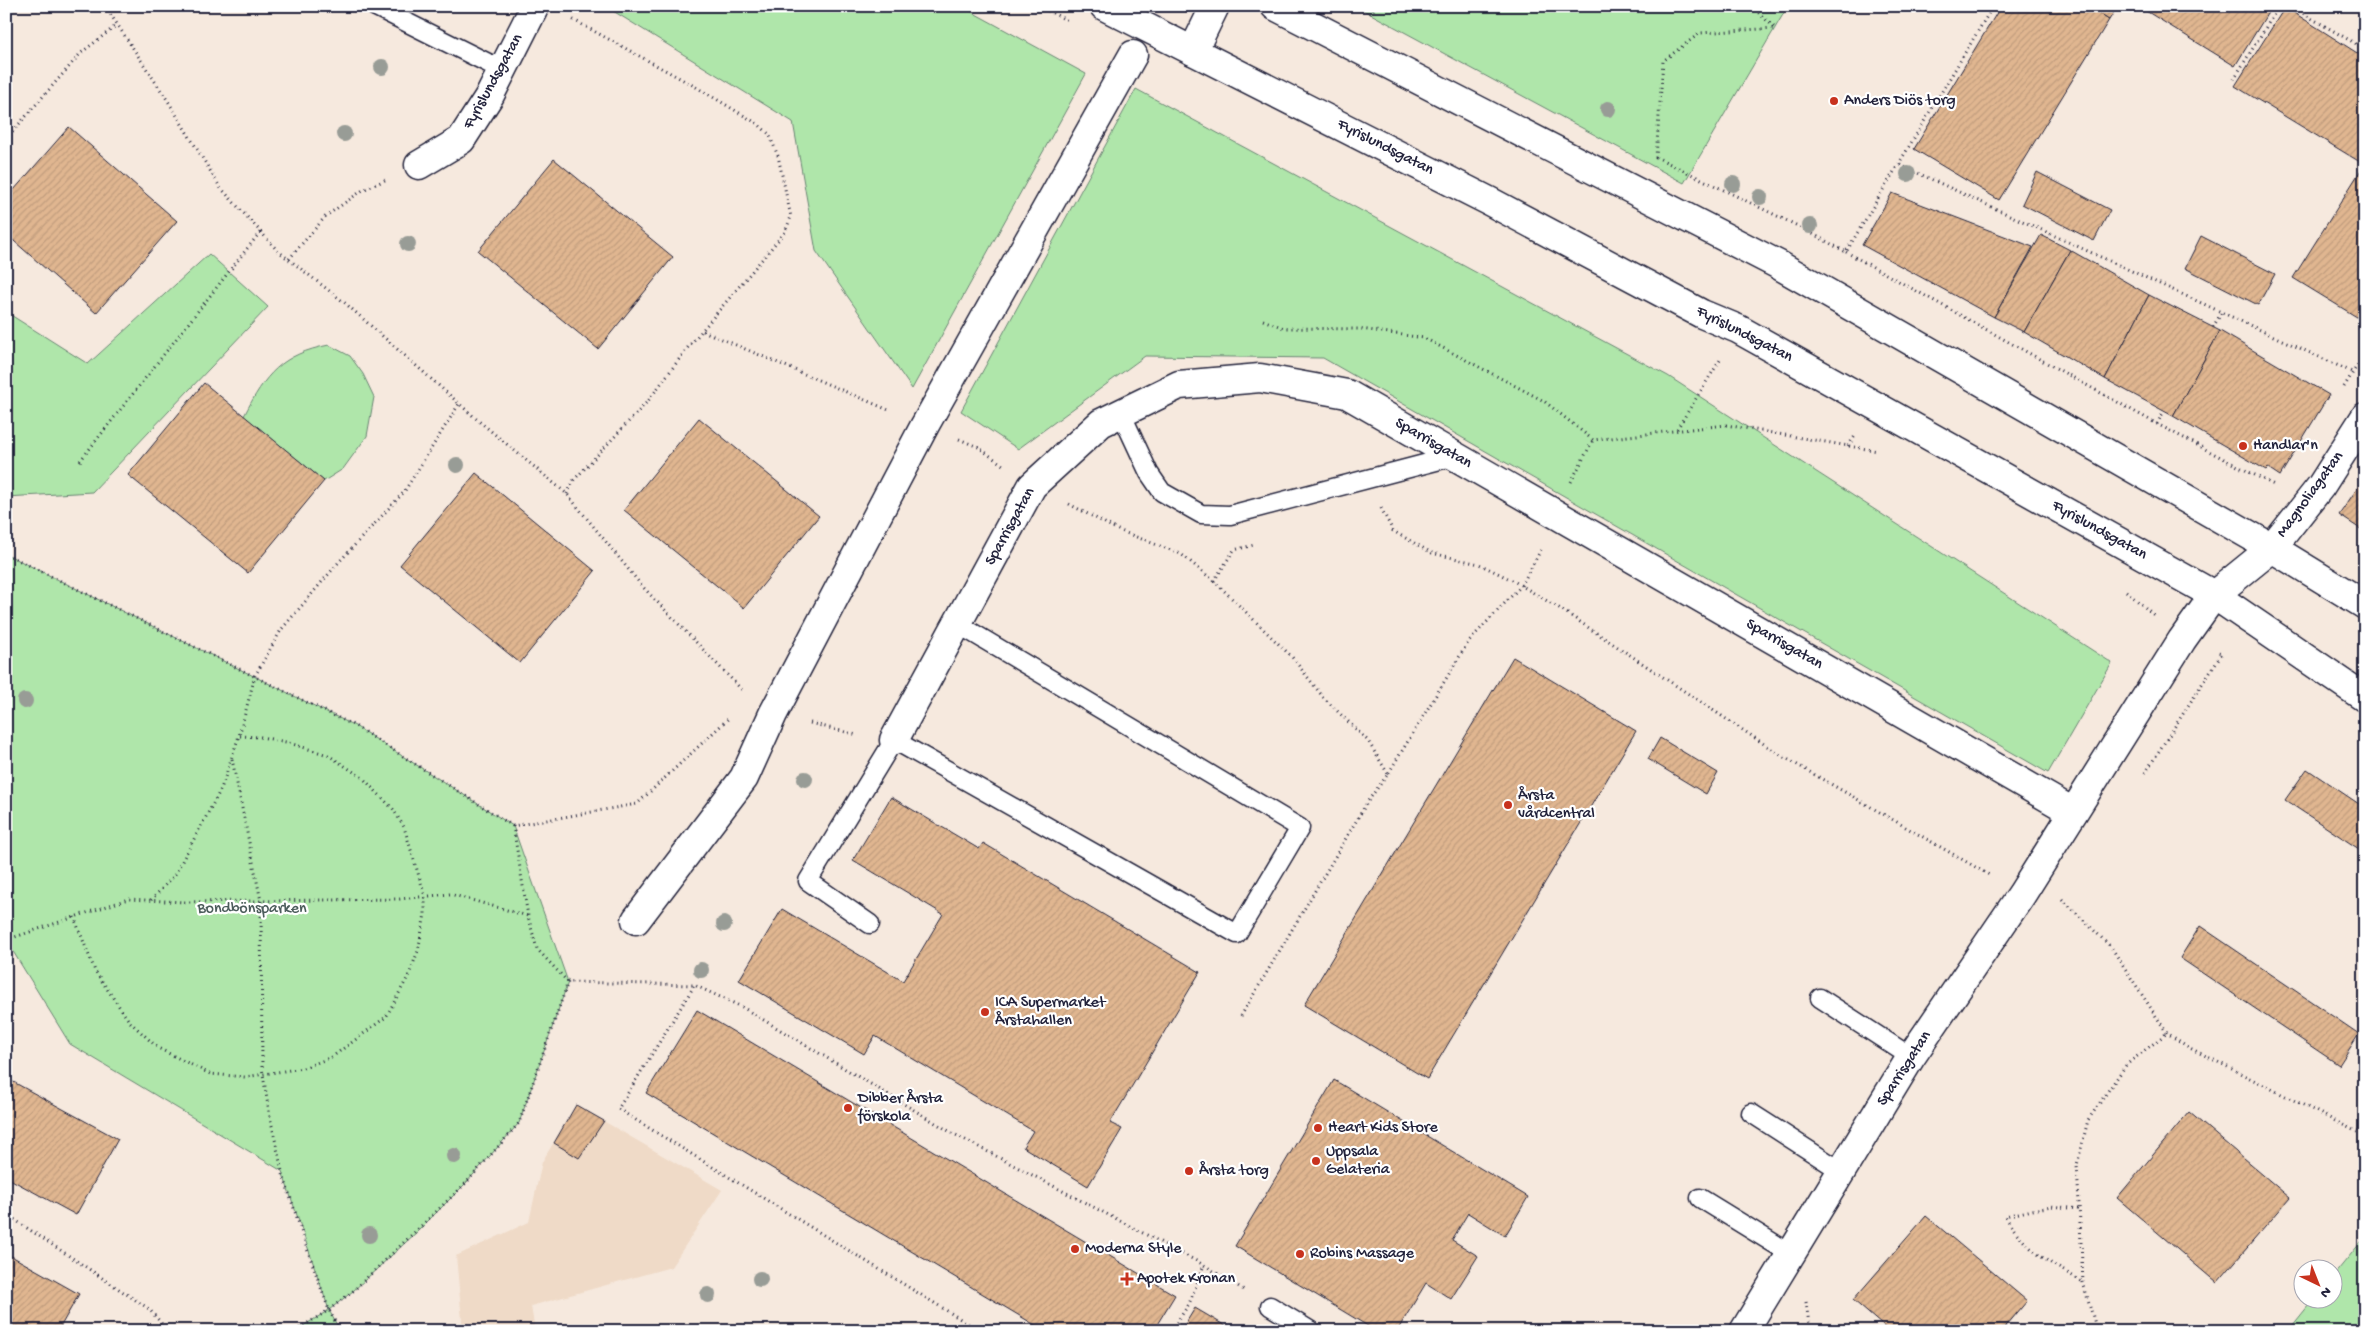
<svg xmlns="http://www.w3.org/2000/svg" width="2371" height="1337" font-family="'Gochi Hand',sans-serif">
	<style>
		.built { fill: #efdac7 }
		.green { fill: #afe6aa; stroke: #688472 }
		.building { fill: url(#building-hatch); stroke: #22223b }
		.lines { fill: none; stroke-linecap: round; stroke-linejoin: round }
		.lane-casing { stroke: #22223b; stroke-width: 21 }
		.street-casing { stroke: #22223b; stroke-width: 31 }
		.secondary-casing { stroke: #22223b; stroke-width: 31 }
		.path { stroke: #22223b; stroke-width: 3; stroke-dasharray: 1 4; stroke-linecap: butt }
		.lane { stroke: #fff; stroke-width: 18 }
		.street { stroke: #fff; stroke-width: 28 }
		.secondary { stroke: #fff; stroke-width: 28 }
		.tree { fill: #989c96 }
		.poi-dot { fill: #c8321e; stroke: #fff; stroke-width: 2 }
		.labels { text-anchor: middle; dominant-baseline: central; stroke-width: 4.5; stroke-linejoin: round; paint-order: stroke }
		.street-label { font-size: 16px; fill: #22223b; stroke: #fff }
		.poi-label { font-size: 16px; fill: #22223b; stroke: #fff; text-anchor: start }
		.park-label { font-size: 16px; fill: #4c5d5c; stroke: #fff }
	</style>
	<defs>
		<pattern id="building-hatch" width="6" height="6" patternUnits="userSpaceOnUse" patternTransform="scale(1.25)"><rect width="6" height="6" fill="#e0b690"/><path d="M-1 1l2-2M0 6l6-6M5 7l2-2" fill="none" stroke="#c09c7d"/></pattern>
	</defs>
	<rect width="100%" height="100%" fill="#f6e9de"/>
	<filter id="ink" filterUnits="userSpaceOnUse"><feTurbulence type="fractalNoise" baseFrequency=".02" numOctaves="2"/><feDisplacementMap in="SourceGraphic" scale="10" xChannelSelector="R" yChannelSelector="G"/><feConvolveMatrix kernelMatrix="1 2 1 2 8 2 1 2 1" color-interpolation-filters="sRGB"/></filter>
	<g filter="url(#ink)">
		<path class="built" d="M576,1105L722,1190L671,1267L531,1306L535,1331H463L456,1256L529,1222L542,1162Z"/>
		<g class="green">
			<path d="M605,6H961L1086,74L912,389L816,251L793,122Z"/>
			<path d="M1356,6H1788L1684,183Z"/>
			<path d="M1136,89L1668,376L2112,663L2048,773L1323,358L1145,356L1018,449L961,411Z"/>
			<path d="M209,254L268,307L92,492L6,497V312L88,364Z"/>
			<path d="M329,345L350,356L363,374L374,397L367,436L343,469L324,481L244,416C265,374 282,354 329,345Z"/>
			<path d="M6,554L355,726L513,826L568,982L519,1123L466,1183L418,1231L353,1291L329,1310L340,1331H295L329,1310L282,1171L70,1044L6,940Z"/>
			<path d="M2365,1237V1331H2288L2313,1300H2334V1275Z"/>
		</g>
		<g class="building">
			<path d="M2001,6H2087L2109,20L1999,200L1914,149Z"/>
			<path d="M2087,6H2118L2109,20Z"/>
			<path d="M2138,6H2272L2235,66Z"/>
			<path d="M2285,7L2365,58V165L2235,86Z"/>
			<path d="M69,127L177,221L96,313L6,234V199Z"/>
			<path d="M554,159L673,257L598,349L478,251Z"/>
			<path d="M2364,165H2365V322L2293,278Z"/>
			<path d="M2037,172L2110,210L2094,241L2022,204Z"/>
			<path d="M1892,193L2033,247L1994,317L1862,245Z"/>
			<path d="M2041,235L2070,250L2024,332L1994,317Z"/>
			<path d="M2201,236L2275,274L2258,305L2185,268Z"/>
			<path d="M2070,250L2149,295L2105,379L2024,332Z"/>
			<path d="M2149,295L2220,331L2173,416L2105,379Z"/>
			<path d="M2220,331L2329,395L2280,476L2268,468L2266,470L2173,416Z"/>
			<path d="M204,383L324,481L248,573L128,475Z"/>
			<path d="M699,418L819,516L744,608L624,510Z"/>
			<path d="M476,473L595,571L520,663L400,565Z"/>
			<path d="M2365,477V532L2339,515Z"/>
			<path d="M1513,657L1636,731L1427,1079L1304,1005Z"/>
			<path d="M1660,738L1718,773L1706,794L1648,759Z"/>
			<path d="M2307,769L2365,808V853L2285,800Z"/>
			<path d="M891,797L979,849L983,843L1200,972L1110,1123L1122,1129L1088,1186L1023,1147L1033,1131L875,1036L864,1054L739,980L782,909L903,981L943,914L853,860Z"/>
			<path d="M2200,926L2359,1034L2339,1065L2180,958Z"/>
			<path d="M697,1010L1175,1295L1153,1331H1045L646,1093Z"/>
			<path d="M6,1078L118,1139L76,1215L6,1177Z"/>
			<path d="M1334,1080L1528,1197L1505,1236L1468,1213L1452,1240L1478,1256L1451,1299L1426,1283L1397,1331H1376L1235,1246Z"/>
			<path d="M576,1105L604,1121L579,1158L554,1143Z"/>
			<path d="M2189,1112L2290,1198L2217,1283L2117,1198Z"/>
			<path d="M1926,1216L2027,1301L2002,1331H1889L1853,1300Z"/>
			<path d="M6,1253L79,1294L58,1331H6Z"/>
			<path d="M1195,1308L1234,1331H1181Z"/>
		</g>
		<g class="lines">
			<defs>
				<g id="lane">
					<path d="M374,6L502,70"/>
					<path d="M1121,413L1149,473L1162,492L1201,514L1230,515L1455,456"/>
					<path d="M870,924L808,881L894,740L1237,934L1300,828L958,624"/>
					<path d="M1820,998L1911,1057"/>
					<path d="M1751,1113L1841,1171"/>
					<path d="M1700,1198L1791,1254"/>
					<path d="M1270,1306L1311,1331"/>
				</g>
				<g id="street">
					<path d="M1193,51L1215,6"/>
					<path d="M419,165L461,140L490,95L535,6"/>
					<path d="M894,740L1032,486L1101,423L1179,385L1260,378L1347,394L2073,812"/>
					<path d="M636,920L744,778L773,714L925,425L1133,55"/>
					<path d="M1744,1331L1911,1057L2022,894L2182,640L2214,595L2272,548L2321,486L2365,417"/>
				</g>
				<g id="secondary">
					<path d="M1104,6L1489,201L1702,314L1738,329L2214,595L2365,698"/>
					<path d="M1275,6L1777,264L2272,548L2365,605"/>
				</g>
			</defs>
			<use href="#lane" class="lane-casing"/>
			<use href="#street" class="street-casing"/>
			<use href="#secondary" class="secondary-casing"/>
			<g class="path">
				<path d="M105,6L168,101L220,187L278,251L345,303L480,422L567,494L642,586L744,692"/>
				<path d="M1039,6L1070,22"/>
				<path d="M1751,6L1775,28L1700,33L1663,61L1656,157L1800,227L1846,252L1993,6"/>
				<path d="M2290,6L2365,49"/>
				<path d="M1370,14L1376,6"/>
				<path d="M2234,79L2279,6"/>
				<path d="M6,139L81,53L117,25"/>
				<path d="M1900,165L2352,372"/>
				<path d="M1846,252L2157,424L2274,485"/>
				<path d="M289,259L326,216L363,190L385,180"/>
				<path d="M1263,320L1284,328L1361,329L1424,338L1544,401L1593,440L1726,425L1878,451"/>
				<path d="M2213,327L2222,312"/>
				<path d="M703,331L891,411"/>
				<path d="M2344,387L2365,353"/>
				<path d="M2157,424L2164,411"/>
				<path d="M1677,429L1720,360"/>
				<path d="M959,439L978,447L1003,465"/>
				<path d="M1848,446L1855,436"/>
				<path d="M80,461L261,231"/>
				<path d="M1571,482L1593,440"/>
				<path d="M567,494L574,480L648,401L689,346L785,232L791,217L778,156L769,134L758,124L696,87L570,18"/>
				<path d="M1069,504L1118,530L1181,554L1214,581L1292,657L1323,697L1368,741L1388,774"/>
				<path d="M1381,508L1393,531L1432,553L1479,564L1512,580L1559,608L1782,756L1991,876"/>
				<path d="M6,554L355,726L513,826L637,804L730,717"/>
				<path d="M1214,581L1234,550L1254,545"/>
				<path d="M2126,591L2155,616"/>
				<path d="M810,723L857,735"/>
				<path d="M232,759L261,901L262,1068L269,1112L282,1171L306,1246L329,1310L340,1331"/>
				<path d="M2145,773L2222,653L2218,652"/>
				<path d="M513,826L528,916"/>
				<path d="M2062,899L2111,947L2167,1033L2190,1048L2365,1136"/>
				<path d="M151,900L174,876L221,789L239,736L255,676L281,630L339,562L404,492L459,404"/>
				<path d="M74,917L95,971L129,1021L158,1048L210,1074L245,1077L303,1068L332,1057L386,1017L409,975L418,951L425,914V896L404,827L393,809L363,778L328,755L286,742L261,737L239,736"/>
				<path d="M6,940L128,899L183,902L400,899L450,894L528,916L537,949L568,982L694,985L742,1007L954,1134L1204,1265L1244,1290"/>
				<path d="M694,986L618,1109L980,1331"/>
				<path d="M1241,1016L1368,801L1388,774L1469,641L1521,586L1542,548"/>
				<path d="M2078,1209L2051,1206L2005,1216C2027,1252 2047,1261 2083,1282"/>
				<path d="M6,1214L149,1309L168,1331"/>
				<path d="M1806,1302L1810,1331"/>
				<path d="M295,1331L329,1310L353,1291L466,1183L519,1123L568,982"/>
				<path d="M1171,1331L1189,1304L1204,1265"/>
				<path d="M2097,1331L2083,1282L2077,1165L2088,1120L2126,1065L2167,1033"/>
			</g>
			<use href="#lane" class="lane"/>
			<use href="#street" class="street"/>
			<use href="#secondary" class="secondary"/>
		</g>
		<g class="tree">
			<circle cx="382" cy="67" r="8"/>
			<circle cx="1608" cy="109" r="8"/>
			<circle cx="344" cy="134" r="8"/>
			<circle cx="1908" cy="174" r="8"/>
			<circle cx="1733" cy="184" r="8"/>
			<circle cx="1760" cy="197" r="8"/>
			<circle cx="1810" cy="226" r="8"/>
			<circle cx="408" cy="244" r="8"/>
			<circle cx="457" cy="465" r="8"/>
			<circle cx="25" cy="701" r="8"/>
			<circle cx="805" cy="779" r="8"/>
			<circle cx="724" cy="924" r="8"/>
			<circle cx="701" cy="970" r="8"/>
			<circle cx="454" cy="1156" r="8"/>
			<circle cx="369" cy="1235" r="8"/>
			<circle cx="760" cy="1279" r="8"/>
			<circle cx="708" cy="1295" r="8"/>
		</g>
	</g>
	<g class="poi-dot">
		<circle cx="1834" cy="101" r="5"/>
		<circle cx="2243" cy="446" r="5"/>
		<circle cx="1508" cy="805" r="5"/>
		<circle cx="985" cy="1012" r="5"/>
		<circle cx="848" cy="1108" r="5"/>
		<circle cx="1318" cy="1128" r="5"/>
		<circle cx="1316" cy="1161" r="5"/>
		<circle cx="1189" cy="1171" r="5"/>
		<circle cx="1075" cy="1249" r="5"/>
		<circle cx="1300" cy="1254" r="5"/>
		<path d="M1124.5 1271.5h5v5h5v5h-5v5h-5v-5h-5v-5h5z"/>
	</g>
	<g class="labels">
		<g class="street-label">
			<text transform="translate(494 82) rotate(-61)">Fyrislundsgatan</text>
			<text transform="translate(1385 148) rotate(27)">Fyrislundsgatan</text>
			<text transform="translate(1744 335) rotate(27)">Fyrislundsgatan</text>
			<text transform="translate(1433 444) rotate(30)">Sparrisgatan</text>
			<text transform="translate(2311 495) rotate(-54)">Magnoliagatan</text>
			<text transform="translate(1011 527) rotate(-61)">Sparrisgatan</text>
			<text transform="translate(2099 531) rotate(29)">Fyrislundsgatan</text>
			<text transform="translate(1784 645) rotate(30)">Sparrisgatan</text>
			<text transform="translate(1905 1069) rotate(-57)">Sparrisgatan</text>
		</g>
		<g class="poi-label">
			<text x="1844" y="101">Anders Diös torg</text>
			<text x="2253" y="446">Handlar'n</text>
			<text x="1518" y="796">Årsta<tspan x="1518" dy="18">vårdcentral</tspan></text>
			<text x="995" y="1003">ICA Supermarket<tspan x="995" dy="18">Årstahallen</tspan></text>
			<text x="858" y="1099">Dibber Årsta<tspan x="858" dy="18">förskola</tspan></text>
			<text x="1328" y="1128">Heart Kids Store</text>
			<text x="1326" y="1152">Uppsala<tspan x="1326" dy="18">Gelateria</tspan></text>
			<text x="1199" y="1171">Årsta torg</text>
			<text x="1085" y="1249">Moderna Style</text>
			<text x="1310" y="1254">Robins Massage</text>
			<text x="1137" y="1279">Apotek Kronan</text>
		</g>
		<g class="park-label">
			<text x="252" y="909">Bondbönsparken</text>
		</g>
	</g>
	<rect width="2371" height="1337" fill="none" stroke="#fff" stroke-width="25"/>
	<rect x="12" y="12" width="2346" height="1312" fill="none" stroke="#22223b" stroke-width="2" filter="url(#ink)"/>
	<g transform="translate(2318 1284) rotate(137)"><circle r="24" fill="#ffffff" stroke="#a7a7b1"/>
	<path d="M0-4L9 19L0 12L-9 19Z" fill="#c8321e"/>
	<text y="-8" font-size="14" font-weight="bold" text-anchor="middle" fill="#22223b">N</text>
	</g>
</svg>
